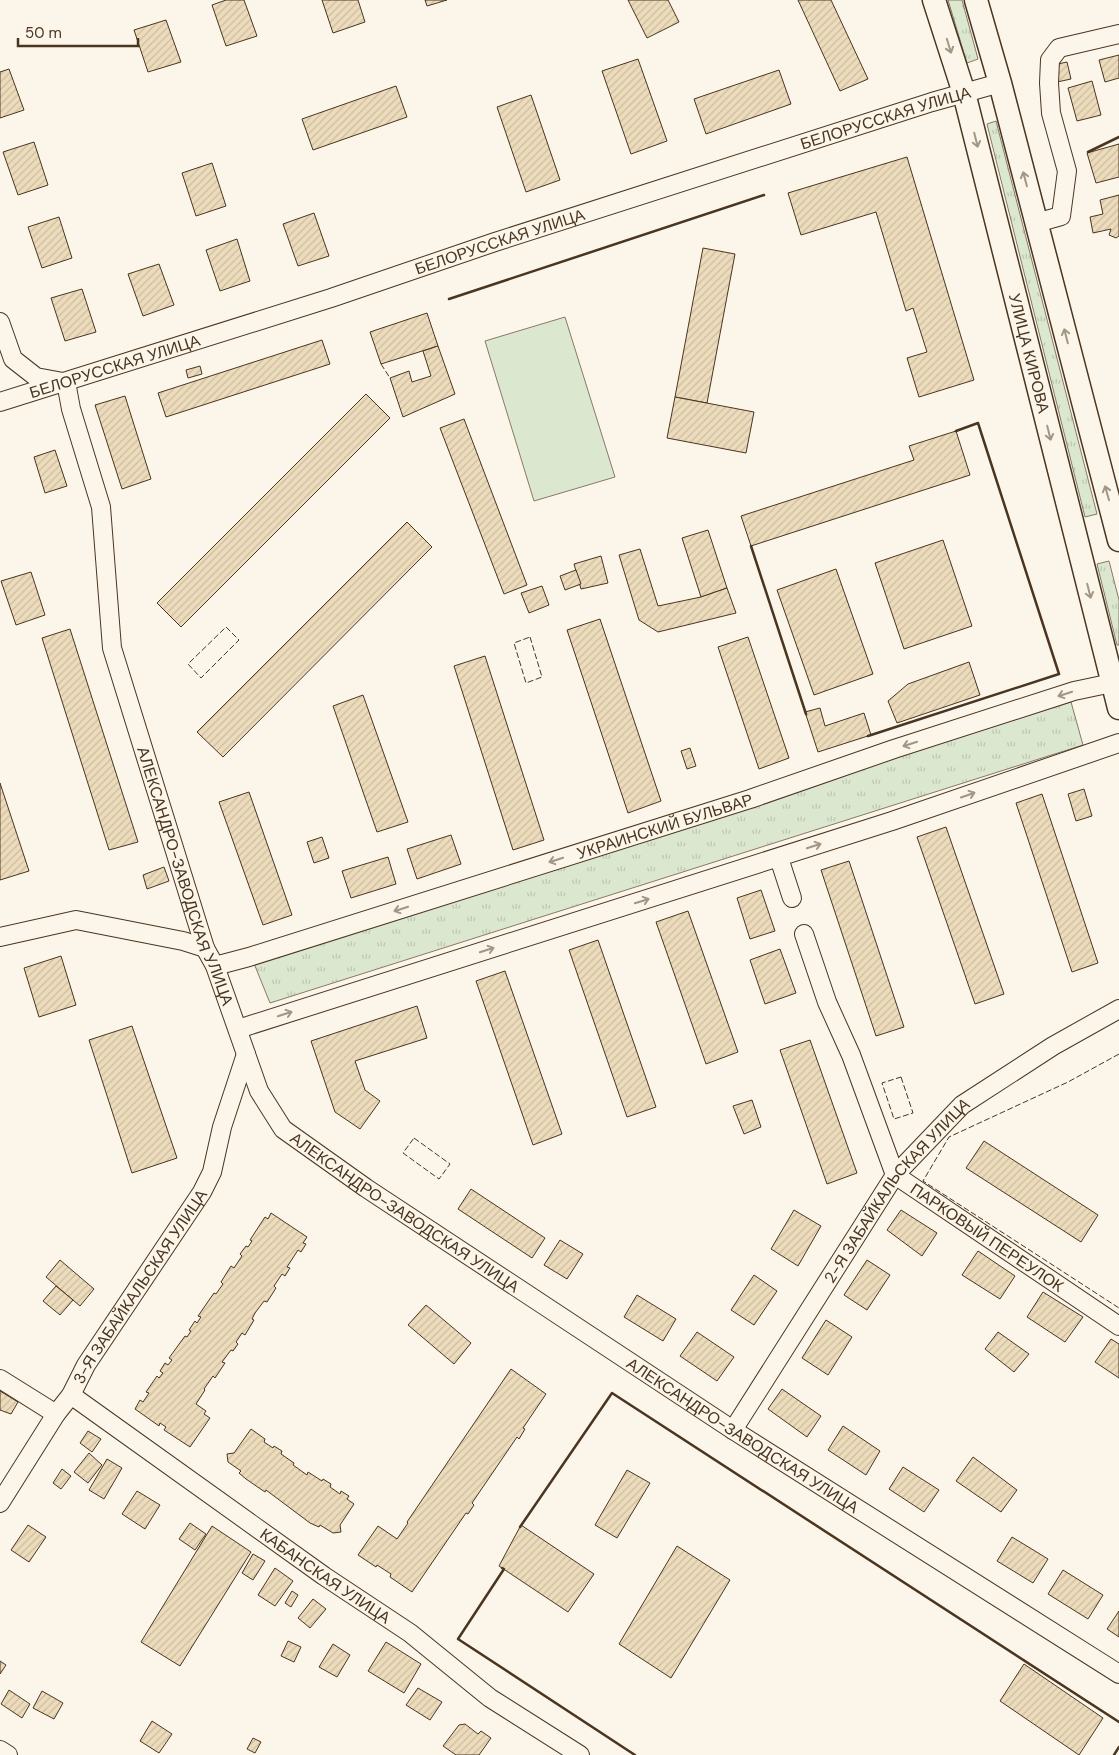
<svg xmlns="http://www.w3.org/2000/svg" width="1119" height="1755" font-family="'DM Sans',sans-serif">
	<style>
		.grass { fill: url(#grass-tufts); stroke: #887966 }
		.garden { fill: #dce7d0; stroke: #887966 }
		.building { fill: url(#building-hatch); stroke: #4a3520 }
		.lines { fill: none; stroke-linecap: round; stroke-linejoin: round }
		.minor-casing { stroke: #4a3520; stroke-width: 20 }
		.major-casing { stroke: #4a3520; stroke-width: 25 }
		.minor { stroke: #fbf6e9; stroke-width: 18 }
		.major { stroke: #fbf6e9; stroke-width: 22 }
		.fence { stroke: #4a3520; stroke-width: 1; stroke-dasharray: 6 2.5; stroke-linecap: butt }
		.wall { stroke: #4a3520; stroke-width: 2.5 }
		.oneway { stroke: #a29684 }
		.labels { text-anchor: middle; dominant-baseline: central; stroke-width: 4; stroke-linejoin: round; paint-order: stroke }
		.street-label { font-size: 16px; fill: #4a3520; stroke: #fbf6e9 }
	</style>
	<defs>
		<pattern id="grass-tufts" width="24" height="20" patternUnits="userSpaceOnUse" patternTransform="scale(1.25)"><rect width="24" height="20" fill="#dce7d0"/><path d="M3 7l-1-3M5 7V3M7 7l1-3M15 17l-1-3M17 17v-4M19 17l1-3" fill="none" stroke="#bec7b2"/></pattern>
		<pattern id="building-hatch" width="6" height="6" patternUnits="userSpaceOnUse" patternTransform="scale(1.25)"><rect width="6" height="6" fill="#ecdcbc"/><path d="M-1 1l2-2M0 6l6-6M5 7l2-2" fill="none" stroke="#ccbda1"/></pattern>
	</defs>
	<rect width="100%" height="100%" fill="#fbf6e9"/>
	<g class="grass">
		<path d="M948,0H962L978,59L967,63Z"/>
		<path d="M996,121L1097,514L1085,517L987,124Z"/>
		<path d="M1109,561L1119,600V645H1117L1097,564Z"/>
		<path d="M1071,702L1083,745L270,1003L253,961Z"/>
	</g>
	<path class="garden" d="M565,317L615,477L534,501L485,341Z"/>
	<g class="building">
		<path d="M226,0H244L257,36L226,46L212,5Z"/>
		<path d="M322,0H358L365,22L333,33Z"/>
		<path d="M425,0H447L427,6Z"/>
		<path d="M628,0H668L679,22L647,38Z"/>
		<path d="M798,0H831L868,79L840,91Z"/>
		<path d="M166,20L181,62L148,72L134,30Z"/>
		<path d="M1119,55V78L1105,82L1099,60Z"/>
		<path d="M638,59L667,141L631,154L602,71Z"/>
		<path d="M1067,62L1071,79L1057,82L1053,65Z"/>
		<path d="M9,69L24,110L0,118V72Z"/>
		<path d="M779,70L791,104L706,134L694,99Z"/>
		<path d="M1092,81L1101,115L1077,121L1068,88Z"/>
		<path d="M396,86L407,117L313,150L302,119Z"/>
		<path d="M531,95L560,180L526,192L497,107Z"/>
		<path d="M34,142L48,185L18,195L3,152Z"/>
		<path d="M1119,144V177L1096,183L1087,153Z"/>
		<path d="M907,157L974,380L919,397L907,358L927,352L913,308L906,311L876,212L801,235L788,193Z"/>
		<path d="M212,163L226,206L196,216L182,173Z"/>
		<path d="M1119,195V236L1116,238L1109,235L1111,229L1093,233L1090,217L1103,214L1100,200Z"/>
		<path d="M314,213L329,256L298,266L283,224Z"/>
		<path d="M59,217L72,258L42,268L28,227Z"/>
		<path d="M237,239L250,281L220,291L206,250Z"/>
		<path d="M703,248L735,254L707,403L675,397Z"/>
		<path d="M159,264L174,305L143,316L128,274Z"/>
		<path d="M82,289L96,332L65,341L51,298Z"/>
		<path d="M427,313L438,346L381,364L370,332Z"/>
		<path d="M322,340L330,364L166,417L158,393Z"/>
		<path d="M438,346L455,394L403,417L390,378L409,371L412,382L431,376L423,351Z"/>
		<path d="M200,366L202,374L188,378L186,370Z"/>
		<path d="M366,394L390,418L181,627L157,603Z"/>
		<path d="M125,396L151,479L122,489L95,405Z"/>
		<path d="M675,397L754,412L746,453L667,438Z"/>
		<path d="M464,419L527,585L504,594L440,428Z"/>
		<path d="M956,431L970,475L751,546L741,516L914,460L909,446Z"/>
		<path d="M55,450L67,486L45,493L34,457Z"/>
		<path d="M407,522L432,547L223,757L197,732Z"/>
		<path d="M708,530L727,588L701,597L682,538Z"/>
		<path d="M943,540L972,626L904,649L875,563Z"/>
		<path d="M640,549L658,606L701,597L727,588L736,613L658,632L639,620L619,555Z"/>
		<path d="M601,556L608,583L581,589L574,564Z"/>
		<path d="M836,569L873,674L814,695L777,590Z"/>
		<path d="M576,570L581,584L565,590L560,576Z"/>
		<path d="M31,572L45,615L16,625L1,581Z"/>
		<path d="M542,586L549,605L529,613L521,593Z"/>
		<path d="M600,619L661,801L628,813L567,630Z"/>
		<path d="M70,629L138,842L109,850L42,638Z"/>
		<path d="M748,637L789,758L759,769L718,647Z"/>
		<path d="M485,656L544,840L513,850L454,666Z"/>
		<path d="M969,662L980,695L897,723L888,701L908,684Z"/>
		<path d="M363,695L408,822L377,832L333,706Z"/>
		<path d="M820,708L825,726L864,713L871,735L818,752L805,712Z"/>
		<path d="M690,748L696,766L687,769L681,751Z"/>
		<path d="M0,783L29,871L0,880Z"/>
		<path d="M1084,789L1092,816L1076,821L1068,794Z"/>
		<path d="M249,792L292,915L263,925L219,802Z"/>
		<path d="M1042,794L1098,963L1072,972L1016,803Z"/>
		<path d="M946,827L1004,994L975,1004L917,837Z"/>
		<path d="M451,835L461,864L417,879L407,849Z"/>
		<path d="M322,837L329,858L314,863L307,842Z"/>
		<path d="M388,857L396,884L351,898L342,871Z"/>
		<path d="M849,861L904,1027L876,1036L821,870Z"/>
		<path d="M164,867L169,881L147,889L143,875Z"/>
		<path d="M761,890L775,931L750,939L737,898Z"/>
		<path d="M688,911L738,1052L706,1064L656,922Z"/>
		<path d="M598,940L656,1107L627,1117L569,950Z"/>
		<path d="M780,949L796,993L765,1004L750,960Z"/>
		<path d="M61,956L76,1005L39,1017L24,968Z"/>
		<path d="M505,971L562,1134L533,1145L476,981Z"/>
		<path d="M417,1006L427,1038L355,1061L365,1090L380,1101L360,1129L335,1112L311,1041Z"/>
		<path d="M132,1026L177,1158L132,1173L89,1040Z"/>
		<path d="M810,1040L857,1173L827,1184L780,1050Z"/>
		<path d="M752,1100L761,1127L744,1134L733,1106Z"/>
		<path d="M984,1141L1098,1215L1081,1242L966,1168Z"/>
		<path d="M471,1189L545,1238L532,1258L458,1209Z"/>
		<path d="M794,1210L821,1226L798,1266L771,1249Z"/>
		<path d="M901,1210L937,1233L922,1256L887,1230Z"/>
		<path d="M271,1213L307,1237L303,1243L306,1244L301,1252L298,1250L287,1267L290,1268L285,1276L282,1274L274,1286L276,1288L267,1302L264,1301L255,1313L252,1319L254,1320L245,1335L242,1333L236,1342L238,1344L233,1351L231,1350L222,1362L225,1363L215,1378L213,1376L204,1389L205,1390L196,1404L206,1411L204,1414L210,1418L190,1447L164,1430L166,1427L160,1423L159,1426L135,1409L140,1400L143,1402L149,1393L146,1392L157,1376L159,1378L163,1373L160,1371L165,1363L168,1365L172,1360L169,1358L185,1336L187,1337L191,1331L189,1330L195,1321L197,1323L201,1317L198,1316L214,1293L216,1294L223,1284L221,1282L231,1266L234,1268L242,1256L240,1254L246,1246L248,1247L252,1241L250,1240L265,1217L268,1219Z"/>
		<path d="M560,1240L583,1254L567,1279L544,1265Z"/>
		<path d="M978,1251L1015,1276L1000,1299L962,1275Z"/>
		<path d="M60,1260L94,1289L80,1306L46,1277Z"/>
		<path d="M867,1260L890,1275L867,1310L844,1295Z"/>
		<path d="M754,1275L777,1291L754,1325L731,1310Z"/>
		<path d="M56,1286L73,1300L60,1315L43,1301Z"/>
		<path d="M1043,1292L1083,1317L1065,1342L1027,1317Z"/>
		<path d="M637,1295L676,1319L663,1341L624,1317Z"/>
		<path d="M426,1305L471,1343L454,1364L408,1325Z"/>
		<path d="M826,1320L852,1337L828,1375L802,1358Z"/>
		<path d="M697,1332L734,1357L717,1381L680,1356Z"/>
		<path d="M998,1332L1029,1354L1014,1372L985,1349Z"/>
		<path d="M1111,1339L1119,1344V1378L1095,1362Z"/>
		<path d="M511,1369L546,1394L523,1428L525,1429L519,1439L517,1437L472,1503L474,1505L468,1514L466,1513L412,1592L390,1577L391,1574L377,1565L376,1567L358,1555L378,1526L397,1539L408,1523L407,1522Z"/>
		<path d="M782,1389L821,1416L807,1437L768,1409Z"/>
		<path d="M0,1391L18,1402L11,1414L0,1410Z"/>
		<path d="M843,1426L880,1451L866,1475L828,1450Z"/>
		<path d="M251,1429L265,1439L264,1442L273,1448L274,1446L282,1451L281,1454L294,1463L293,1465L307,1475L308,1472L322,1481L323,1479L331,1484L330,1487L340,1494L341,1491L349,1496L347,1499L354,1504L340,1525L341,1532L333,1533L320,1525L319,1527L310,1523L266,1490L265,1492L246,1479L239,1473L241,1471L228,1462L227,1454L234,1453Z"/>
		<path d="M88,1431L101,1439L92,1452L80,1443Z"/>
		<path d="M89,1453L102,1465L88,1483L74,1472Z"/>
		<path d="M973,1457L1017,1490L1001,1512L956,1481Z"/>
		<path d="M107,1459L122,1468L104,1499L89,1490Z"/>
		<path d="M903,1467L939,1490L924,1512L889,1489Z"/>
		<path d="M62,1469L71,1476L61,1489L53,1483Z"/>
		<path d="M627,1470L650,1483L617,1538L595,1525Z"/>
		<path d="M137,1491L160,1505L145,1529L122,1514Z"/>
		<path d="M190,1523L206,1534L195,1550L179,1539Z"/>
		<path d="M28,1525L46,1537L29,1562L11,1550Z"/>
		<path d="M521,1525L594,1574L568,1612L499,1566Z"/>
		<path d="M212,1526L251,1552L180,1666L141,1642Z"/>
		<path d="M1012,1537L1048,1559L1033,1583L997,1561Z"/>
		<path d="M677,1546L730,1580L671,1678L619,1644Z"/>
		<path d="M253,1554L265,1561L253,1580L242,1573Z"/>
		<path d="M275,1568L293,1581L275,1606L258,1595Z"/>
		<path d="M1063,1570L1103,1595L1088,1619L1048,1594Z"/>
		<path d="M292,1591L298,1595L291,1607L285,1603Z"/>
		<path d="M313,1599L326,1609L310,1628L298,1618Z"/>
		<path d="M1119,1611V1637L1107,1629Z"/>
		<path d="M288,1641L301,1647L294,1662L281,1656Z"/>
		<path d="M386,1642L421,1664L404,1693L368,1671Z"/>
		<path d="M333,1644L350,1655L337,1677L319,1667Z"/>
		<path d="M0,1661L6,1665L0,1674Z"/>
		<path d="M1024,1664L1103,1718L1079,1755L1000,1701Z"/>
		<path d="M418,1688L442,1702L430,1720L406,1705Z"/>
		<path d="M9,1690L30,1704L22,1718L1,1704Z"/>
		<path d="M42,1691L63,1703L54,1719L33,1708Z"/>
		<path d="M152,1721L172,1734L159,1753L140,1741Z"/>
		<path d="M465,1724L478,1734L481,1731L491,1738L479,1755H456L443,1746L459,1725Z"/>
		<path d="M253,1738L261,1742L255,1753L247,1749Z"/>
	</g>
	<g class="lines">
		<defs>
			<g id="minor">
				<path d="M1036,223L1061,216L1067,171L1051,113L1049,83L1050,60L1059,48L1119,34"/>
				<path d="M0,322L13,359L36,377L63,382"/>
				<path id="s1" d="M66,382L71,409L101,507L112,648L205,948L215,966L259,1091L283,1129L366,1188L733,1430L1119,1674"/>
				<path id="s2" d="M0,402L331,298L495,242L932,102L1000,83"/>
				<path d="M779,858L792,898"/>
				<path id="s3" d="M804,934L827,1002L851,1055L895,1175L1119,1326"/>
				<path d="M0,937L76,920L183,941L205,948"/>
				<path id="s4" d="M215,966L249,957L750,799L894,749L1074,691L1112,683"/>
				<path d="M238,1029L892,821L1119,743"/>
				<path d="M0,1379L56,1414"/>
				<path id="s5" d="M71,1395L324,1576L410,1633L490,1698L580,1755"/>
				<path id="s6" d="M733,1430L895,1175L962,1105L1053,1046L1119,1009"/>
				<path id="s7" d="M0,1503L56,1414L71,1395L86,1365L202,1192L212,1172L222,1127L246,1054"/>
				<path d="M0,1750L8,1755"/>
			</g>
			<g id="major">
				<path id="s8" d="M934,0L964,93L1119,708"/>
				<path d="M976,0L1000,83L1119,540"/>
			</g>
		</defs>
		<use href="#minor" class="minor-casing"/>
		<use href="#major" class="major-casing"/>
		<use href="#minor" class="minor"/>
		<use href="#major" class="major"/>
		<g class="fence">
			<path d="M381,364L390,378"/>
			<path d="M226,627L239,640L201,678L188,664Z"/>
			<path d="M530,637L542,677L526,683L514,643Z"/>
			<path d="M1119,1054L1068,1082L949,1137L923,1181L1119,1308"/>
			<path d="M901,1077L913,1113L894,1119L882,1083Z"/>
			<path d="M414,1138L450,1164L439,1179L403,1153Z"/>
		</g>
		<g class="wall">
			<path d="M1088,152L1119,137"/>
			<path d="M449,299L764,195"/>
			<path d="M751,546L806,714"/>
			<path d="M868,736L1059,674L978,423L956,431"/>
			<path d="M520,1527L612,1393L1119,1722"/>
			<path d="M502,1568L504,1569L458,1639L635,1755"/>
			<path d="M1114,1755L1119,1747"/>
		</g>
	</g>
	<defs><path id="oneway-shaft" d="M-6 0H5M1.5-3L5.5 0L1.5 3" fill="none" stroke-width="1.6" stroke-linecap="round" stroke-linejoin="round" transform="scale(1.25)"/></defs>
	<g class="oneway">
		<use href="#oneway-shaft" transform="translate(949 46) rotate(73)"/>
		<use href="#oneway-shaft" transform="translate(976 140) rotate(76)"/>
		<use href="#oneway-shaft" transform="translate(1025 179) rotate(-105)"/>
		<use href="#oneway-shaft" transform="translate(1066 336) rotate(-104)"/>
		<use href="#oneway-shaft" transform="translate(1049 433) rotate(76)"/>
		<use href="#oneway-shaft" transform="translate(1107 493) rotate(-106)"/>
		<use href="#oneway-shaft" transform="translate(1089 591) rotate(76)"/>
		<use href="#oneway-shaft" transform="translate(1065 694) rotate(162)"/>
		<use href="#oneway-shaft" transform="translate(910 744) rotate(162)"/>
		<use href="#oneway-shaft" transform="translate(968 795) rotate(-19)"/>
		<use href="#oneway-shaft" transform="translate(814 846) rotate(-18)"/>
		<use href="#oneway-shaft" transform="translate(556 860) rotate(162)"/>
		<use href="#oneway-shaft" transform="translate(642 901) rotate(-17)"/>
		<use href="#oneway-shaft" transform="translate(401 909) rotate(162)"/>
		<use href="#oneway-shaft" transform="translate(487 950) rotate(-18)"/>
		<use href="#oneway-shaft" transform="translate(285 1014) rotate(-18)"/>
	</g>
	<g class="labels">
		<g class="street-label">
			<text stroke="none"><textPath href="#s2" startOffset="930">БЕЛОРУССКАЯ УЛИЦА</textPath></text>
			<text stroke="none"><textPath href="#s2" startOffset="525">БЕЛОРУССКАЯ УЛИЦА</textPath></text>
			<text stroke="none"><textPath href="#s8" startOffset="366">УЛИЦА КИРОВА</textPath></text>
			<text stroke="none"><textPath href="#s2" startOffset="120">БЕЛОРУССКАЯ УЛИЦА</textPath></text>
			<text stroke="none"><textPath href="#s4" startOffset="471">УКРАИНСКИЙ БУЛЬВАР</textPath></text>
			<text stroke="none"><textPath href="#s1" startOffset="511">АЛЕКСАНДРО-ЗАВОДСКАЯ УЛИЦА</textPath></text>
			<text stroke="none"><textPath href="#s6" startOffset="291">2-Я ЗАБАЙКАЛЬСКАЯ УЛИЦА</textPath></text>
			<text stroke="none"><textPath href="#s1" startOffset="931">АЛЕКСАНДРО-ЗАВОДСКАЯ УЛИЦА</textPath></text>
			<text stroke="none"><textPath href="#s3" startOffset="369">ПАРКОВЫЙ ПЕРЕУЛОК</textPath></text>
			<text stroke="none"><textPath href="#s7" startOffset="258">3-Я ЗАБАЙКАЛЬСКАЯ УЛИЦА</textPath></text>
			<text stroke="none"><textPath href="#s1" startOffset="1336">АЛЕКСАНДРО-ЗАВОДСКАЯ УЛИЦА</textPath></text>
			<text stroke="none"><textPath href="#s5" startOffset="312">КАБАНСКАЯ УЛИЦА</textPath></text>
		</g>
	</g>
	<path d="M18 38v8h120v-8" fill="none" stroke="#4a3520" stroke-width="2.5"/>
	<text x="25" y="38" font-size="15" fill="#4a3520" stroke="#fbf6e9" stroke-width="4" paint-order="stroke">50 m</text>
</svg>
